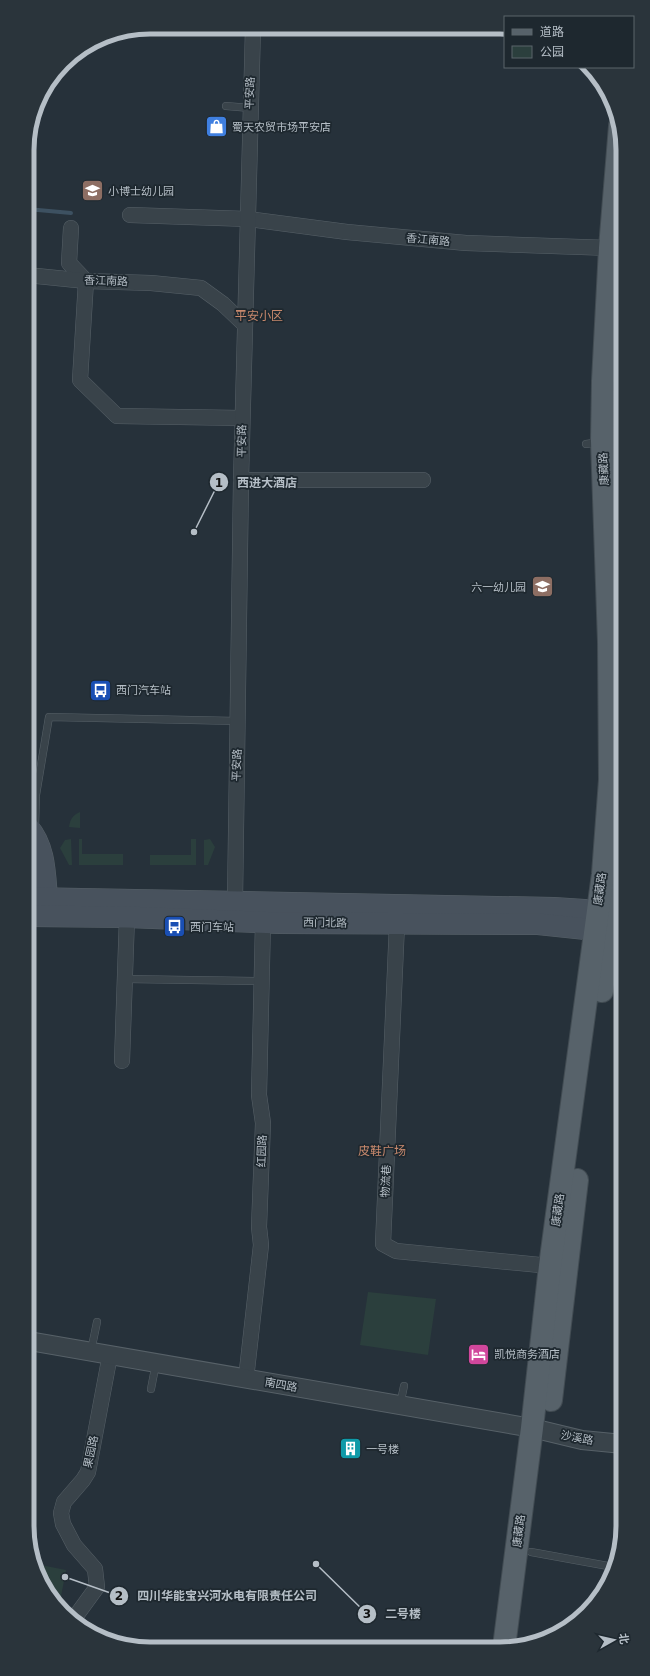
<svg xmlns="http://www.w3.org/2000/svg" width="650" height="1676" font-family="'DejaVu Sans','Noto Sans SC',sans-serif">
	<style>
		.green { fill: #2b3f3d }
		.lines { fill: none; stroke-linecap: round; stroke-linejoin: round }
		.stream { stroke: #3d5161; stroke-width: 4 }
		.service-casing { stroke: #576168; stroke-width: 8 }
		.minor-casing { stroke: #576168; stroke-width: 16 }
		.tertiary-casing { stroke: #576168; stroke-width: 20 }
		.secondary-casing { stroke: #576168; stroke-width: 22 }
		.primary-casing { stroke: #424c53; stroke-width: 24 }
		.service { stroke: #39434a; stroke-width: 7 }
		.minor { stroke: #39434a; stroke-width: 15 }
		.tertiary { stroke: #39434a; stroke-width: 18 }
		.secondary { stroke: #48525d; stroke-width: 21 }
		.primary { stroke: #57626a; stroke-width: 22 }
		.labels { text-anchor: middle; dominant-baseline: central; stroke-width: 3.5; stroke-linejoin: round; paint-order: stroke }
		.street-label { font-size: 11px; fill: #b5bec6; stroke: #1e282f }
		.poi-label { font-size: 11px; fill: #b5bec6; stroke: #1e282f; text-anchor: start }
		.neighbourhood-label { font-size: 12px; fill: #c8896d; stroke: #1e282f }
		.rim { fill: none; stroke: #b5bec6; stroke-width: 5 }
		.leader { fill: none; stroke: #b5bec6; stroke-width: 1.5 }
		.callout-dot { fill: #b5bec6; stroke: #1e282f; stroke-width: 1.5 }
		.mark-label { font-size: 12px; text-anchor: middle; font-weight: bold; fill: #111 }
		.callout-label { font-size: 12px; text-anchor: middle; font-weight: bold; fill: #b5bec6; stroke: #1e282f; stroke-width: 3.5; stroke-linejoin: round; paint-order: stroke }
	</style>
	<rect width="100%" height="100%" fill="#26313a"/>
	<g class="green">
		<path d="M80,812V828L69,827C70,819 73,815 80,812Z"/>
		<path d="M71,839L72,865H69L60,848L65,840Z"/>
		<path d="M79,839H82V854H123V865H79Z"/>
		<path d="M191,839H196V865H150V855H191Z"/>
		<path d="M210,839L215,847L208,865H204V840Z"/>
		<path d="M368,1292L436,1299L428,1355L360,1345Z"/>
		<path d="M36,1564L66,1570L59,1607L43,1587Z"/>
	</g>
	<g class="lines">
		<path class="stream" d="M27,209L71,213"/>
		<defs>
			<g id="service">
				<path d="M226,106L250,108"/>
				<path d="M586,444L600,442"/>
				<path d="M35,828L36,795L49,717L238,721"/>
				<path d="M125,979L262,981"/>
				<path d="M91,1351L97,1322"/>
				<path d="M151,1389L156,1363"/>
				<path d="M400,1405L404,1386"/>
				<path d="M531,1552L608,1566L614,1571"/>
			</g>
			<g id="minor">
				<path d="M130,215L248,219L347,232L466,243L610,248"/>
				<path d="M71,228L69,263L86,281L80,380L117,416L242,418"/>
				<path d="M27,275L86,281L151,283L201,288L223,304L244,324"/>
				<path d="M619,309H621"/>
				<path d="M241,480H423"/>
				<path d="M235,902L241,480L253,28"/>
				<path d="M397,924L383,1244L396,1251L550,1266"/>
				<path d="M122,1061L127,917"/>
				<path d="M246,1379L261,1245L259,1227L263,1123L259,1095L263,922"/>
				<path d="M73,1620L97,1587L95,1569L74,1545L63,1524L61,1513L64,1502L83,1480L88,1472L110,1355"/>
			</g>
			<path id="tertiary" d="M29,1341L532,1428L582,1440L623,1444"/>
			<g id="secondary">
				<path d="M28,827C45,846 45,873 47,898"/>
				<path d="M28,898L554,908L615,912"/>
				<path d="M28,916L127,917L279,923L538,924L595,930H613"/>
			</g>
			<g id="primary">
				<path d="M617,401L621,516"/>
				<path d="M602,991L619,876L622,834"/>
				<path d="M551,1400L577,1180"/>
				<path d="M504,1647L532,1428L550,1266L603,874L610,780L609,642L602,441L603,381L610,248L620,126"/>
			</g>
		</defs>
		<use href="#service" class="service-casing"/>
		<use href="#minor" class="minor-casing"/>
		<use href="#tertiary" class="tertiary-casing"/>
		<use href="#secondary" class="secondary-casing"/>
		<use href="#primary" class="primary-casing"/>
		<use href="#service" class="service"/>
		<use href="#minor" class="minor"/>
		<use href="#tertiary" class="tertiary"/>
		<use href="#secondary" class="secondary"/>
		<use href="#primary" class="primary"/>
	</g>
	<defs>
		<symbol id="shop-square" viewBox="-11 -11 22 22"><rect x="-9" y="-9" width="18" height="18" rx="4" fill="#3f7fe0" stroke="#1e282f"/><path d="M-5-2.5h2.3a2.7 3.5 0 0 1 5.4 0H5L5.5 6h-11ZM-1.5-2.5h3a1.5 2.3 0 0 0-3 0Z" fill="#fff"/></symbol>
		<symbol id="school-square" viewBox="-11 -11 22 22"><rect x="-9" y="-9" width="18" height="18" rx="4" fill="#8d6e63" stroke="#1e282f"/><path d="M0-5L7-2L0 1L-7-2ZM-4 1L0 2.5L4 1V4Q0 6-4 4Z" fill="#fff"/></symbol>
		<symbol id="bus-square" viewBox="-11 -11 22 22"><rect x="-9" y="-9" width="18" height="18" rx="4" fill="#1a4fb4" stroke="#1e282f"/><path d="M-5-6H5V4H4V6H2V4H-2V6H-4V4H-5ZM-3.5-4V0h7V-4ZM-3.5 1.2v1.5H-2V1.2ZM2 1.2v1.5H3.5V1.2Z" fill="#fff"/></symbol>
		<symbol id="hotel-square" viewBox="-11 -11 22 22"><rect x="-9" y="-9" width="18" height="18" rx="4" fill="#d1479c" stroke="#1e282f"/><path d="M-6-4.5h1.5V1H6V5H4.5V3h-9V5H-6ZM-4 0a1.8 1.8 0 1 1 3.6 0ZM.5 0V-2.5h3Q6-2.5 6 0Z" fill="#fff"/></symbol>
		<symbol id="building-square" viewBox="-11 -11 22 22"><rect x="-9" y="-9" width="18" height="18" rx="4" fill="#0f9aa8" stroke="#1e282f"/><path d="M-4-6H4V6H1V3H-1V6H-4ZM-2.5-4.3h1.7v1.8h-1.7ZM.8-4.3h1.7v1.8H.8ZM-2.5-1h1.7V.8h-1.7ZM.8-1h1.7V.8H.8Z" fill="#fff"/></symbol>
	</defs>
	<g fill-rule="evenodd">
		<use href="#shop-square" x="204" y="114" width="25" height="25"/>
		<use href="#school-square" x="80" y="178" width="25" height="25"/>
		<use href="#school-square" x="530" y="574" width="25" height="25"/>
		<use href="#bus-square" x="88" y="678" width="25" height="25"/>
		<use href="#bus-square" x="162" y="914" width="25" height="25"/>
		<use href="#hotel-square" x="466" y="1342" width="25" height="25"/>
		<use href="#building-square" x="338" y="1436" width="25" height="25"/>
	</g>
	<g class="labels">
		<g class="street-label">
			<text transform="translate(250 93) rotate(-88)">平安路</text>
			<text transform="translate(428 240) rotate(5)">香江南路</text>
			<text transform="translate(106 281) rotate(2)">香江南路</text>
			<text transform="translate(242 441) rotate(-89)">平安路</text>
			<text transform="translate(604 469) rotate(-93)">康藏路</text>
			<text transform="translate(237 765) rotate(-88)">平安路</text>
			<text transform="translate(600 889) rotate(-82)">康藏路</text>
			<text transform="translate(325 923) rotate(1)">西门北路</text>
			<text transform="translate(262 1151) rotate(-88)">红园路</text>
			<text transform="translate(386 1181) rotate(-87)">物流巷</text>
			<text transform="translate(558 1210) rotate(-82)">康藏路</text>
			<text transform="translate(281 1385) rotate(10)">南四路</text>
			<text transform="translate(577 1438) rotate(10)">沙溪路</text>
			<text transform="translate(91 1452) rotate(-78)">果园路</text>
			<text transform="translate(519 1531) rotate(-83)">康藏路</text>
		</g>
		<g class="poi-label">
			<text x="232" y="127">蜀天农贸市场平安店</text>
			<text x="108" y="191">小博士幼儿园</text>
			<text x="526" y="587" text-anchor="end">六一幼儿园</text>
			<text x="116" y="690">西门汽车站</text>
			<text x="190" y="927">西门车站</text>
			<text x="494" y="1354">凯悦商务酒店</text>
			<text x="366" y="1449">一号楼</text>
		</g>
		<g class="neighbourhood-label">
			<text x="259" y="316">平安小区</text>
			<text x="382" y="1151">皮鞋广场</text>
		</g>
	</g>
	<path d="M0 0H650V1676H0ZM150 34H500A116 116 0 0 1 616 150V1526A116 116 0 0 1 500 1642H150A116 116 0 0 1 34 1526V150A116 116 0 0 1 150 34Z" fill="#2a343b" fill-rule="evenodd"/>
	<path class="rim" d="M150 34H500A116 116 0 0 1 616 150V1526A116 116 0 0 1 500 1642H150A116 116 0 0 1 34 1526V150A116 116 0 0 1 150 34Z"/>
	<path class="leader" d="M194 532L219 482M65 1577L119 1596M316 1564L367 1614"/>
	<g class="callout-dot">
		<circle cx="194" cy="532" r="4"/>
		<circle cx="65" cy="1577" r="4"/>
		<circle cx="316" cy="1564" r="4"/>
		<circle cx="219" cy="482" r="10"/>
		<circle cx="119" cy="1596" r="10"/>
		<circle cx="367" cy="1614" r="10"/>
	</g>
	<g class="mark-label">
		<text x="219" y="487">1</text>
		<text x="119" y="1600">2</text>
		<text x="367" y="1618">3</text>
	</g>
	<g class="callout-label">
		<text x="267" y="487">西进大酒店</text>
		<text x="227" y="1600">四川华能宝兴河水电有限责任公司</text>
		<text x="403" y="1618">二号楼</text>
	</g>
	<rect x="504" y="16" width="130" height="52" fill="#1e282f" stroke="#5a646b"/>
	<rect x="512" y="29" width="20" height="6" fill="#57626a" stroke="#5a646b"/>
	<text x="540" y="36" font-size="12" fill="#b5bec6">道路</text>
	<rect x="512" y="46" width="20" height="12" fill="#2b3f3d" stroke="#5a646b"/>
	<text x="540" y="56" font-size="12" fill="#b5bec6">公园</text>
	<g transform="translate(614 1640) rotate(82)" stroke="#1e282f" stroke-width="3" paint-order="stroke">
	<path d="M0-3L7 15L0 10L-7 15Z" fill="#b5bec6"/>
	<text y="-6" font-size="11" font-weight="bold" text-anchor="middle" fill="#b5bec6">北</text>
	</g>
</svg>
